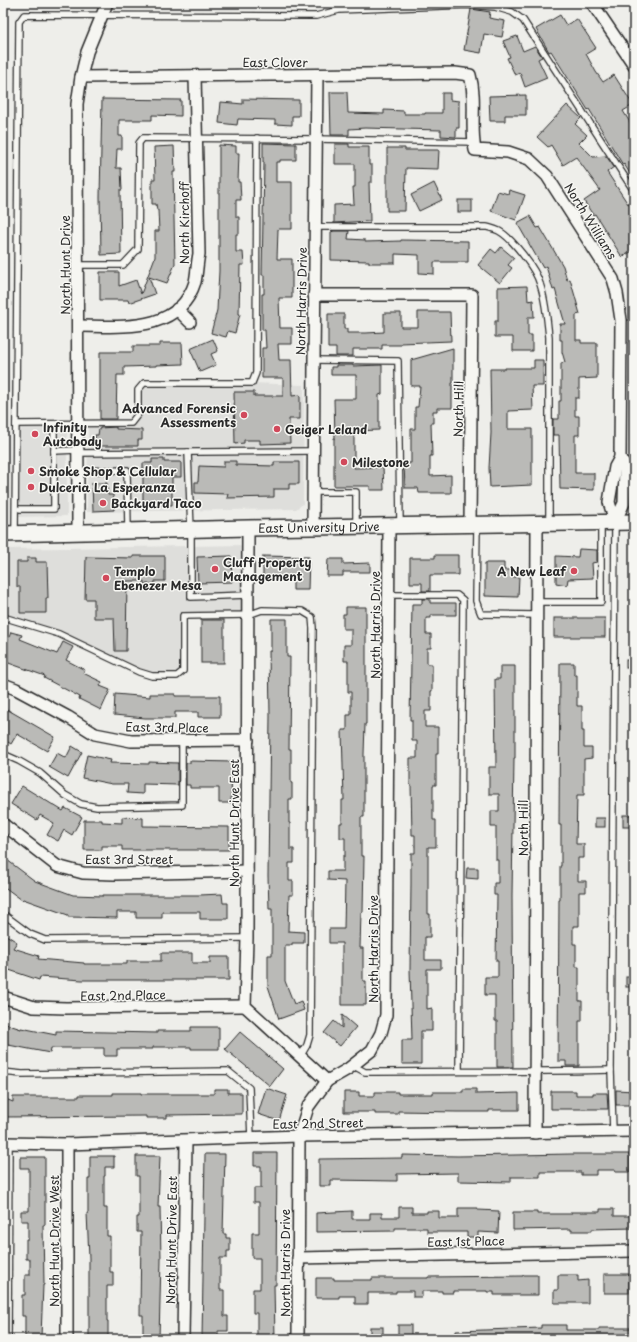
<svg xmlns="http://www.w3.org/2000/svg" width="637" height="1342" font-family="'Playpen Sans',sans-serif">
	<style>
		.built { fill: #dededb }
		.building { fill: #babab7; stroke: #2b2b2b }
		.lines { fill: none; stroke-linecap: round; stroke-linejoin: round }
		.service-casing { stroke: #2b2b2b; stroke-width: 8 }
		.minor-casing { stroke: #2b2b2b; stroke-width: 14 }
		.secondary-casing { stroke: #2b2b2b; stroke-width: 18 }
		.service { stroke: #f6f6f2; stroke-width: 5.5 }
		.minor { stroke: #f6f6f2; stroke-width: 11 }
		.secondary { stroke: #f6f6f2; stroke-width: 15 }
		.poi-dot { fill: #d1495b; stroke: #f6f6f2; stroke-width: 1.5 }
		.labels { text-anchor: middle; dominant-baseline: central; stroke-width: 3; stroke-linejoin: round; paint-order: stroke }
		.street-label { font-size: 12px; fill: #2b2b2b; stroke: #f6f6f2 }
		.poi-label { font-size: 12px; font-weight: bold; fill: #2b2b2b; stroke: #f6f6f2; text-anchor: start }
	</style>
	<rect width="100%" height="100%" fill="#eeeeea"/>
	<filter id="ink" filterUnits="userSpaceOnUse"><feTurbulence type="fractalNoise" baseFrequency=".025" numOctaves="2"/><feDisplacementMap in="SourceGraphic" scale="8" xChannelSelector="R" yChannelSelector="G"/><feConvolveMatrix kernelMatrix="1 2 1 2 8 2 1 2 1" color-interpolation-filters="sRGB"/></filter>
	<g filter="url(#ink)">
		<g class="built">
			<path d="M144,383H252L304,385L303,504L296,509L87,512L88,423H131L138,414V390Z"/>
			<path d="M67,423V516L15,517L16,424Z"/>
			<path d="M248,545V615L184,616L183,671L177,676H152L59,634L3,617V549Z"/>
		</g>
		<g class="building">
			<path d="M471,9L490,12L489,18L505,21L502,37L484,34L481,53L464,50Z"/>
			<path d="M560,15L566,25L577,19L596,48L586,54L596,72L603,82L614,75L633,105L623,111L634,129V180L624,164L623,165L589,109L588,110L551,51L549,52L536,29Z"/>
			<path d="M517,36L523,51L535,46L542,57L538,59L547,78L525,87L520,73L515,75L507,58L510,57L503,41Z"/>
			<path d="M330,92H347L348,113L384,114V110L404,111V114H425V113H442V93H450V100L459,101V128H456V137L441,136V130L365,128L349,129V135H331Z"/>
			<path d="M526,95V115H505V121H490L489,96Z"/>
			<path d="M102,99L181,100V116L152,115V120H119V136H122V149H117L116,168H121L122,190H120L121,254L101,255L100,197Z"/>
			<path d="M243,99L299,100V116H292V125L275,124V120L238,119L237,125L219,123L221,102L243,104Z"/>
			<path d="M567,105L581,118L575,124L587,135L579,143L593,157L606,156L614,167L607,172L628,204L634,200V250L622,257L595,214L593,215L584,201L600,190L576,157L563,165L551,145L548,147L537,137Z"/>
			<path d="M263,143L296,144V160H280V162H276V182H292V229H278L277,259H292V298H279L280,328H292V344H278L279,360H291L292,396L300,395V419H289L290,443L260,444V440H244V443L235,444L234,392H254V396H283V378H262V348H266L265,330H262V294H264V275H262L264,162H263Z"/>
			<path d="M335,144H349V147H369V165H372V182H369L370,221L334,223V205L354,204L353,187H355V164H335Z"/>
			<path d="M219,145L236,146V153H239L238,182H240L241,200H236V217H239V234H236V252H243L244,265H240L239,314H240L235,333L228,331L226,337L211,333L217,310L219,271Z"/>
			<path d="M174,146L175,172H173L175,264L167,283L149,277L155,294L129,303L128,300H100V272H119V286L136,280L141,294L155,257V231H159L158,210H157L156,204H152V179H155L154,147Z"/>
			<path d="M387,148H405V150H439L438,169L406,168L405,211H387Z"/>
			<path d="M434,183L442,200L419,211L411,195Z"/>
			<path d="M509,190L525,195L516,220L491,211L498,191L508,194Z"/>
			<rect x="458" y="200" width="14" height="12"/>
			<path d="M530,216L537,228L540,227L563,266L567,280L570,279L580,314L576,315V340H581V343H597V378L579,379V398H575V416H579V435H575V473H594V490L560,489L559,435H553V419H559V401H561V363L565,362L562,352V340H560V324H565L555,289L553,290L546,266L543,268L517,223Z"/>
			<path d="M334,231H349L348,239L365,240V242L401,241V240L468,241V262H434V274L419,273V255L395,254V263H369V261L331,260V232Z"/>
			<path d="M501,247L514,258L508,265L512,268L500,283L478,265L491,249L496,253Z"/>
			<path d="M527,286L528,301L533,300L534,317H528V335H532V351H513V337H495V321H498V287Z"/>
			<path d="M418,312H450L451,341L401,343V345H382V349H353V356H336V348H328V314H344V329H347V333H366L384,332V313H401V327H418Z"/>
			<path d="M213,339L218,351L211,354L216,365L200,372L190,349Z"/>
			<path d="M160,343H182L183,364L156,365V366L124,367V375H117L116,419H100V352H133V346H160Z"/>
			<path d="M453,348V383H452V408H437V411H433V423H431L432,456H430V476L451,475V493H419L418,488H405L404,463H411V429H415V407H418L420,386H411V360Z"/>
			<path d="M534,360H543V386H532L533,410L508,411V429H532V485L490,487L489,468L491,433L490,369H505V368H534Z"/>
			<path d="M336,365H353V366L382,365V394L379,395V430L354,431V468L383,467L384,490H370V486H334V438H335L334,399H356V375H331V367H336Z"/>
			<path d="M116,427V429L142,430V440H138V446H95V435H98L99,429H100V428Z"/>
			<path d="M152,459H164V462H181V477H172V505H155V501H143V463H152Z"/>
			<path d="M224,461H236V465L274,466V462H299V484H289V489H274V497L227,498L228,494L195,493V482H198L199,466L224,467Z"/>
			<path d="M92,483H107L108,495H113L114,510L93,511Z"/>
			<path d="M579,549L597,550V562L592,563L593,578L568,579L567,585L556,583V556L578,557Z"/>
			<path d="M435,555H458V575H430V591H422V583H410V558H435Z"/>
			<path d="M133,556H165V581H155V584H144V581H127L126,651H115L114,618H94V599H85L86,557L133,558Z"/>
			<path d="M231,556L232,582L198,583L197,557Z"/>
			<path d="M263,556L309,557L308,590H293V578H263Z"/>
			<path d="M27,558H36V562H47L48,598H46V613H20V587H17V562H27Z"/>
			<path d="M328,559H343V564L370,563V572H343V576H327Z"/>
			<path d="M485,563H504V570H511V577H519L518,597L485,596Z"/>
			<path d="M422,599H430V603H456V615H431V618H426V634H431V648H427V664H432V691H431V711H425V727H438V754H436V785H433V820H436V847H428V914H430V937H425V960H441V969H427V1009L432,1008V1031H421V1064H402V1040H412L410,969L411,883V853H415V835H412L411,785H410V758H417V741H412V720H410L412,604H422Z"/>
			<path d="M346,607H366V724H365L364,754V817H361V856H364L363,912H361L360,948H363V981H366V1005H342V943H329V929H344L345,881L328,880V871H343V856H345V838H340V823H342V800H344L342,730H347V715H351V692H348V661H344V645H351V629H343V614H346Z"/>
			<rect x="554" y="618" width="51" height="19"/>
			<path d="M271,619H287V657H290L289,749H291V783H292V799H289V823H290V849H294V863H289V881H293V895H289L288,931L304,932V943H292V945H285V981L294,1004L301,1001L304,1010L279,1019L268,986V955H272V909H269L268,876L270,716L269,651H271Z"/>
			<rect x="201" y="620" width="23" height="43"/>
			<path d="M11,632L22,635L20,639L57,654L63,642L73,647L66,660L85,670L83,673L102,682L100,686L110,690L101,710L79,699L80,697L44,678L45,676L3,661V638L8,640Z"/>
			<rect x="626" y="660" width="8" height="8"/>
			<path d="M560,663H574V675H577V706H582V731H584V748H592V758L584,759V795H577L576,844H584V858H578V881H586V892H579V926H573V944H576V967H579V1001H582V1021H579V1066H566V1061H558L559,900H560V866H561V825H559Z"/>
			<path d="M500,666H515V758H514L512,895L513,1067H497V1021H495V995H485V977H498V961H496L497,895H494V883H498V860H496V827H491V811H499V794H489V767H496L495,679H500Z"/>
			<path d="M115,694L150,697V694H175V696H220V717H198V712H175V718H145L114,715Z"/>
			<path d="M3,707L55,737L47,751L17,734L11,744L3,739Z"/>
			<path d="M72,746L82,752L68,778L49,767L57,753L66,758Z"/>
			<path d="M87,755L111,760L110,763L149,764V762L178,763V785L143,784V794L127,793L128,784H112L82,778Z"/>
			<path d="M190,761L232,762L231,803H219V788H190V785H186V763H190Z"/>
			<path d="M22,786L63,811L65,808L82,817L72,835L64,830L58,841L47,835L54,823L40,815L37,820L11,804Z"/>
			<rect x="623" y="815" width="11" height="12"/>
			<path d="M122,817L143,818V826L229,827V850H122V846H102V850H84V820H102V822L122,823Z"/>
			<rect x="595" y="818" width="10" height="9"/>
			<path d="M3,857L35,881L73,895L103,896V895H200L222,894L223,903H228V919H200V912H162V918H136V912H117V918L68,917V915L23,899L22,900L3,886Z"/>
			<path d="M467,868H478V879L466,878Z"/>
			<path d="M3,933L17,942L13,948L39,956L38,959L84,963V964H127V961H161V953H192V963H210V957H229V980H82L40,977L39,980L3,968Z"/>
			<rect x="626" y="977" width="8" height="10"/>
			<path d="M342,1015L356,1027L340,1046L324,1033L334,1021L342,1028Z"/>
			<path d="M3,1023L21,1029V1028L56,1035V1031L157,1033V1031H191V1027H219V1049H191V1047H153V1049H117V1056H104V1048H51L50,1053L3,1044Z"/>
			<path d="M240,1032L283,1069L270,1086L225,1049Z"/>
			<path d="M266,1088L287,1095L279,1121L258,1114Z"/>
			<path d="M214,1089H228V1093H242V1114L167,1115V1118H146V1116L3,1117V1098L13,1102V1097H79V1095H113V1093H141V1094H214Z"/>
			<path d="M463,1089H476V1094L519,1093V1110H489V1112H456L398,1111V1114H375V1112H344V1092H359V1096H375V1092H398V1094H433V1092H463Z"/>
			<path d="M616,1090L634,1091V1105H616Z"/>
			<path d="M551,1091H576V1095H593V1093H607L608,1109H551Z"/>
			<path d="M254,1153H277L276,1285H274L275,1339H257V1313H253V1289H260V1258H252V1233H259V1202H254V1188H261V1166H254Z"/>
			<path d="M205,1154H225L223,1234H226V1238H230V1251H227V1258H220V1290H224V1316H228V1331H218V1339H202Z"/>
			<path d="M572,1154H630V1172H615V1170H596V1175H581V1172H540V1177H511V1182L458,1181V1173L397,1174V1181L331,1180V1186H319V1159L402,1158V1155L458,1156Z"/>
			<path d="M90,1156H114V1167H105V1176H104V1208H107V1236H110V1272H113V1286H107V1321H108V1339H89V1258L87,1213H88V1179H90Z"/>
			<path d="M136,1156H160L158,1207H160L161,1260L159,1339H143V1315H140L141,1232H137V1217H139V1176H136Z"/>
			<path d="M20,1157H45V1225H43L44,1285H43L41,1337H25V1316H22V1295H25V1275H30V1259H26V1239H28V1221H21V1211H29V1168H20Z"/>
			<path d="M399,1207H412V1213H427V1211H439V1218H458V1208H478V1210L499,1211L498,1233L478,1232V1237H467V1232H427V1228H395V1231L316,1232V1213L352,1211V1219H370V1213H382V1217H399Z"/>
			<path d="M600,1209H614V1216H634V1228L592,1229V1231H571V1229L513,1230V1212H537V1214H571V1212H600Z"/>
			<rect x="604" y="1274" width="25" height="19"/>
			<path d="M523,1275H538V1295H494V1292H487V1291H453V1293H442V1291H422V1297H413V1291H396V1293H368V1304H355V1296H339V1298H316V1278H334V1280H372V1278H428V1277L523,1276Z"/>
			<path d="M558,1275H578V1281L588,1280V1303H554V1290H558Z"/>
			<rect x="398" y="1325" width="13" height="14"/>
			<path d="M541,1325H566V1330H599V1328H634V1339H456V1331L541,1328Z"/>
			<rect x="370" y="1327" width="13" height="12"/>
		</g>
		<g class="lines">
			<defs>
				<g id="service">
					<path d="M315,227H487C490,228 495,229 499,231C512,238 536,269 540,284C546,301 547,320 549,337V522"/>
					<path d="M78,265H123L138,249L139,143L143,138L316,139L474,142"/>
					<path d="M314,360L398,361L400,526"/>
					<path d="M16,424L131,423L138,414V390L144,383H252L256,373L257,138"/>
					<path d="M54,432V451L77,450"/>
					<path d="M188,452L191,530V597L248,595"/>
					<path d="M77,453L313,451"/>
					<path d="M77,471L127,470L128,530"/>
					<path d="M313,492H356V526"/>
					<path d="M20,509H54V451"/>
					<path d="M477,525L476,601L481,614L537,615"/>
					<path d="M15,533L19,22L24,15L316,16L339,10L469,5L495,7L512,12L523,20L634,191"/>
					<path d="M389,595H457L463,600L459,1071"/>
					<path d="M537,602H601V523"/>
					<path d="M3,617L59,634L139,672L152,676H177L183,671V616L248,615L262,610L302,611L312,617L313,628L310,1035L307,1045L300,1057"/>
					<path d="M3,754L19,761L40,773L65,795L81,804L97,807L182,805V741"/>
					<path d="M3,914L30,934L45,940L247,938"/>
					<path d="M352,1065L365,1072C447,1071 529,1072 611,1070"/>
					<path d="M3,1072L22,1074L228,1071L249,1088L251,1138"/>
					<path d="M613,1131L611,1070L615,523"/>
					<path d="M8,1339L9,1143"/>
				</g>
				<g id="minor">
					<path d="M592,3L634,65"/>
					<path d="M81,77L455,73L470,75C477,100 470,125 475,150L508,152L529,159L547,176L613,279L617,293L621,320L620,458L625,466L624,503L615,522"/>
					<path d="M314,295H472L470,525"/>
					<path d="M177,309L190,322"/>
					<path d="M78,326C120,326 179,334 195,282C197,273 197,263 199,254L195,76"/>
					<path d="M615,522L609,502L615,467L620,458"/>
					<path d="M313,527L314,360L317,75"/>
					<path d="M248,528L247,938L245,1006L327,1081"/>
					<path d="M78,533L77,104L81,77L87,52L107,3"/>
					<path d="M3,684L16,689L68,717L95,734L131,741L248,740"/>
					<path d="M3,824L57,866L83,873L114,874L247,871"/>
					<path d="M3,997L34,1007L66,1008L245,1006"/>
					<path d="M535,1133L537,524"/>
					<path d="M3,1143L67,1144L299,1136L634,1131"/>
					<path d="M67,1144V1339"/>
					<path d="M298,1258L634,1251"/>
					<path d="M183,1339L186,1141"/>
					<path d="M298,1339L299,1136L308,1107L327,1081L348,1069L372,1050L381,1033L386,1015L389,526"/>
				</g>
				<g id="secondary">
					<path id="s1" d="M3,534L248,528L634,522"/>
				</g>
			</defs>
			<use href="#service" class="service-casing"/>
			<use href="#minor" class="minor-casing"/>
			<use href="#secondary" class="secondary-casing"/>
			<use href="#service" class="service"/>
			<use href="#minor" class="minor"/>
			<use href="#secondary" class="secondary"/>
		</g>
	</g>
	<g class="poi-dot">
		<circle cx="244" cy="415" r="4"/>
		<circle cx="277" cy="429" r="4"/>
		<circle cx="35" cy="434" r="4"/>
		<circle cx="344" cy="462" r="4"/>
		<circle cx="31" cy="471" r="4"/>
		<circle cx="31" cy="487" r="4"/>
		<circle cx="103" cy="503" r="4"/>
		<circle cx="215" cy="569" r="4"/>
		<circle cx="574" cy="571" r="4"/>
		<circle cx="106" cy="578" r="4"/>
	</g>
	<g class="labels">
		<g class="street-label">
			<text x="275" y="62">East Clover</text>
			<text transform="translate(591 221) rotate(58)">North Williams</text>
			<text transform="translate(184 223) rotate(-90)">North Kirchoff</text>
			<text transform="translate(65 265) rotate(-90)">North Hunt Drive</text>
			<text transform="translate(301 301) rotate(-89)">North Harris Drive</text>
			<text transform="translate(458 409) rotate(-89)">North Hill</text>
			<text stroke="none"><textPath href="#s1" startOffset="316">East University Drive</textPath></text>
			<text transform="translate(375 625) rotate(-90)">North Harris Drive</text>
			<text transform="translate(167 727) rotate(1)">East 3rd Place</text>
			<text transform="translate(234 823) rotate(-90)">North Hunt Drive East</text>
			<text transform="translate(523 828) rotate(-90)">North Hill</text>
			<text x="129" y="859">East 3rd Street</text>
			<text transform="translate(373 949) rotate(-90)">North Harris Drive</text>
			<text transform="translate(123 995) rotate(-1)">East 2nd Place</text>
			<text transform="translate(318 1123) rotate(-1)">East 2nd Street</text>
			<text transform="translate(171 1240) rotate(-89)">North Hunt Drive East</text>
			<text transform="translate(54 1241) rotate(-90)">North Hunt Drive West</text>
			<text transform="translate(466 1241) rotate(-1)">East 1st Place</text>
			<text transform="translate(285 1263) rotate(-90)">North Harris Drive</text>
		</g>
		<g class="poi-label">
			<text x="236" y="408" text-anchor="end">Advanced Forensic<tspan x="236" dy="14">Assessments</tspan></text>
			<text x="43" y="427">Infinity<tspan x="43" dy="14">Autobody</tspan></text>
			<text x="285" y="429">Geiger Leland</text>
			<text x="352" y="462">Milestone</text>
			<text x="39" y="471">Smoke Shop &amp; Cellular</text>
			<text x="39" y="487">Dulceria La Esperanza</text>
			<text x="111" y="503">Backyard Taco</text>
			<text x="223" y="562">Cluff Property<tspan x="223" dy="14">Management</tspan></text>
			<text x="114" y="571">Templo<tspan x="114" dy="14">Ebenezer Mesa</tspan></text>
			<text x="566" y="571" text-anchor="end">A New Leaf</text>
		</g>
	</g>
	<rect width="637" height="1342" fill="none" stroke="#f6f6f2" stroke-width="16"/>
	<rect x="8" y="8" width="621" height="1326" fill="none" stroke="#2b2b2b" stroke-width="1.5" filter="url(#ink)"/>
</svg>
